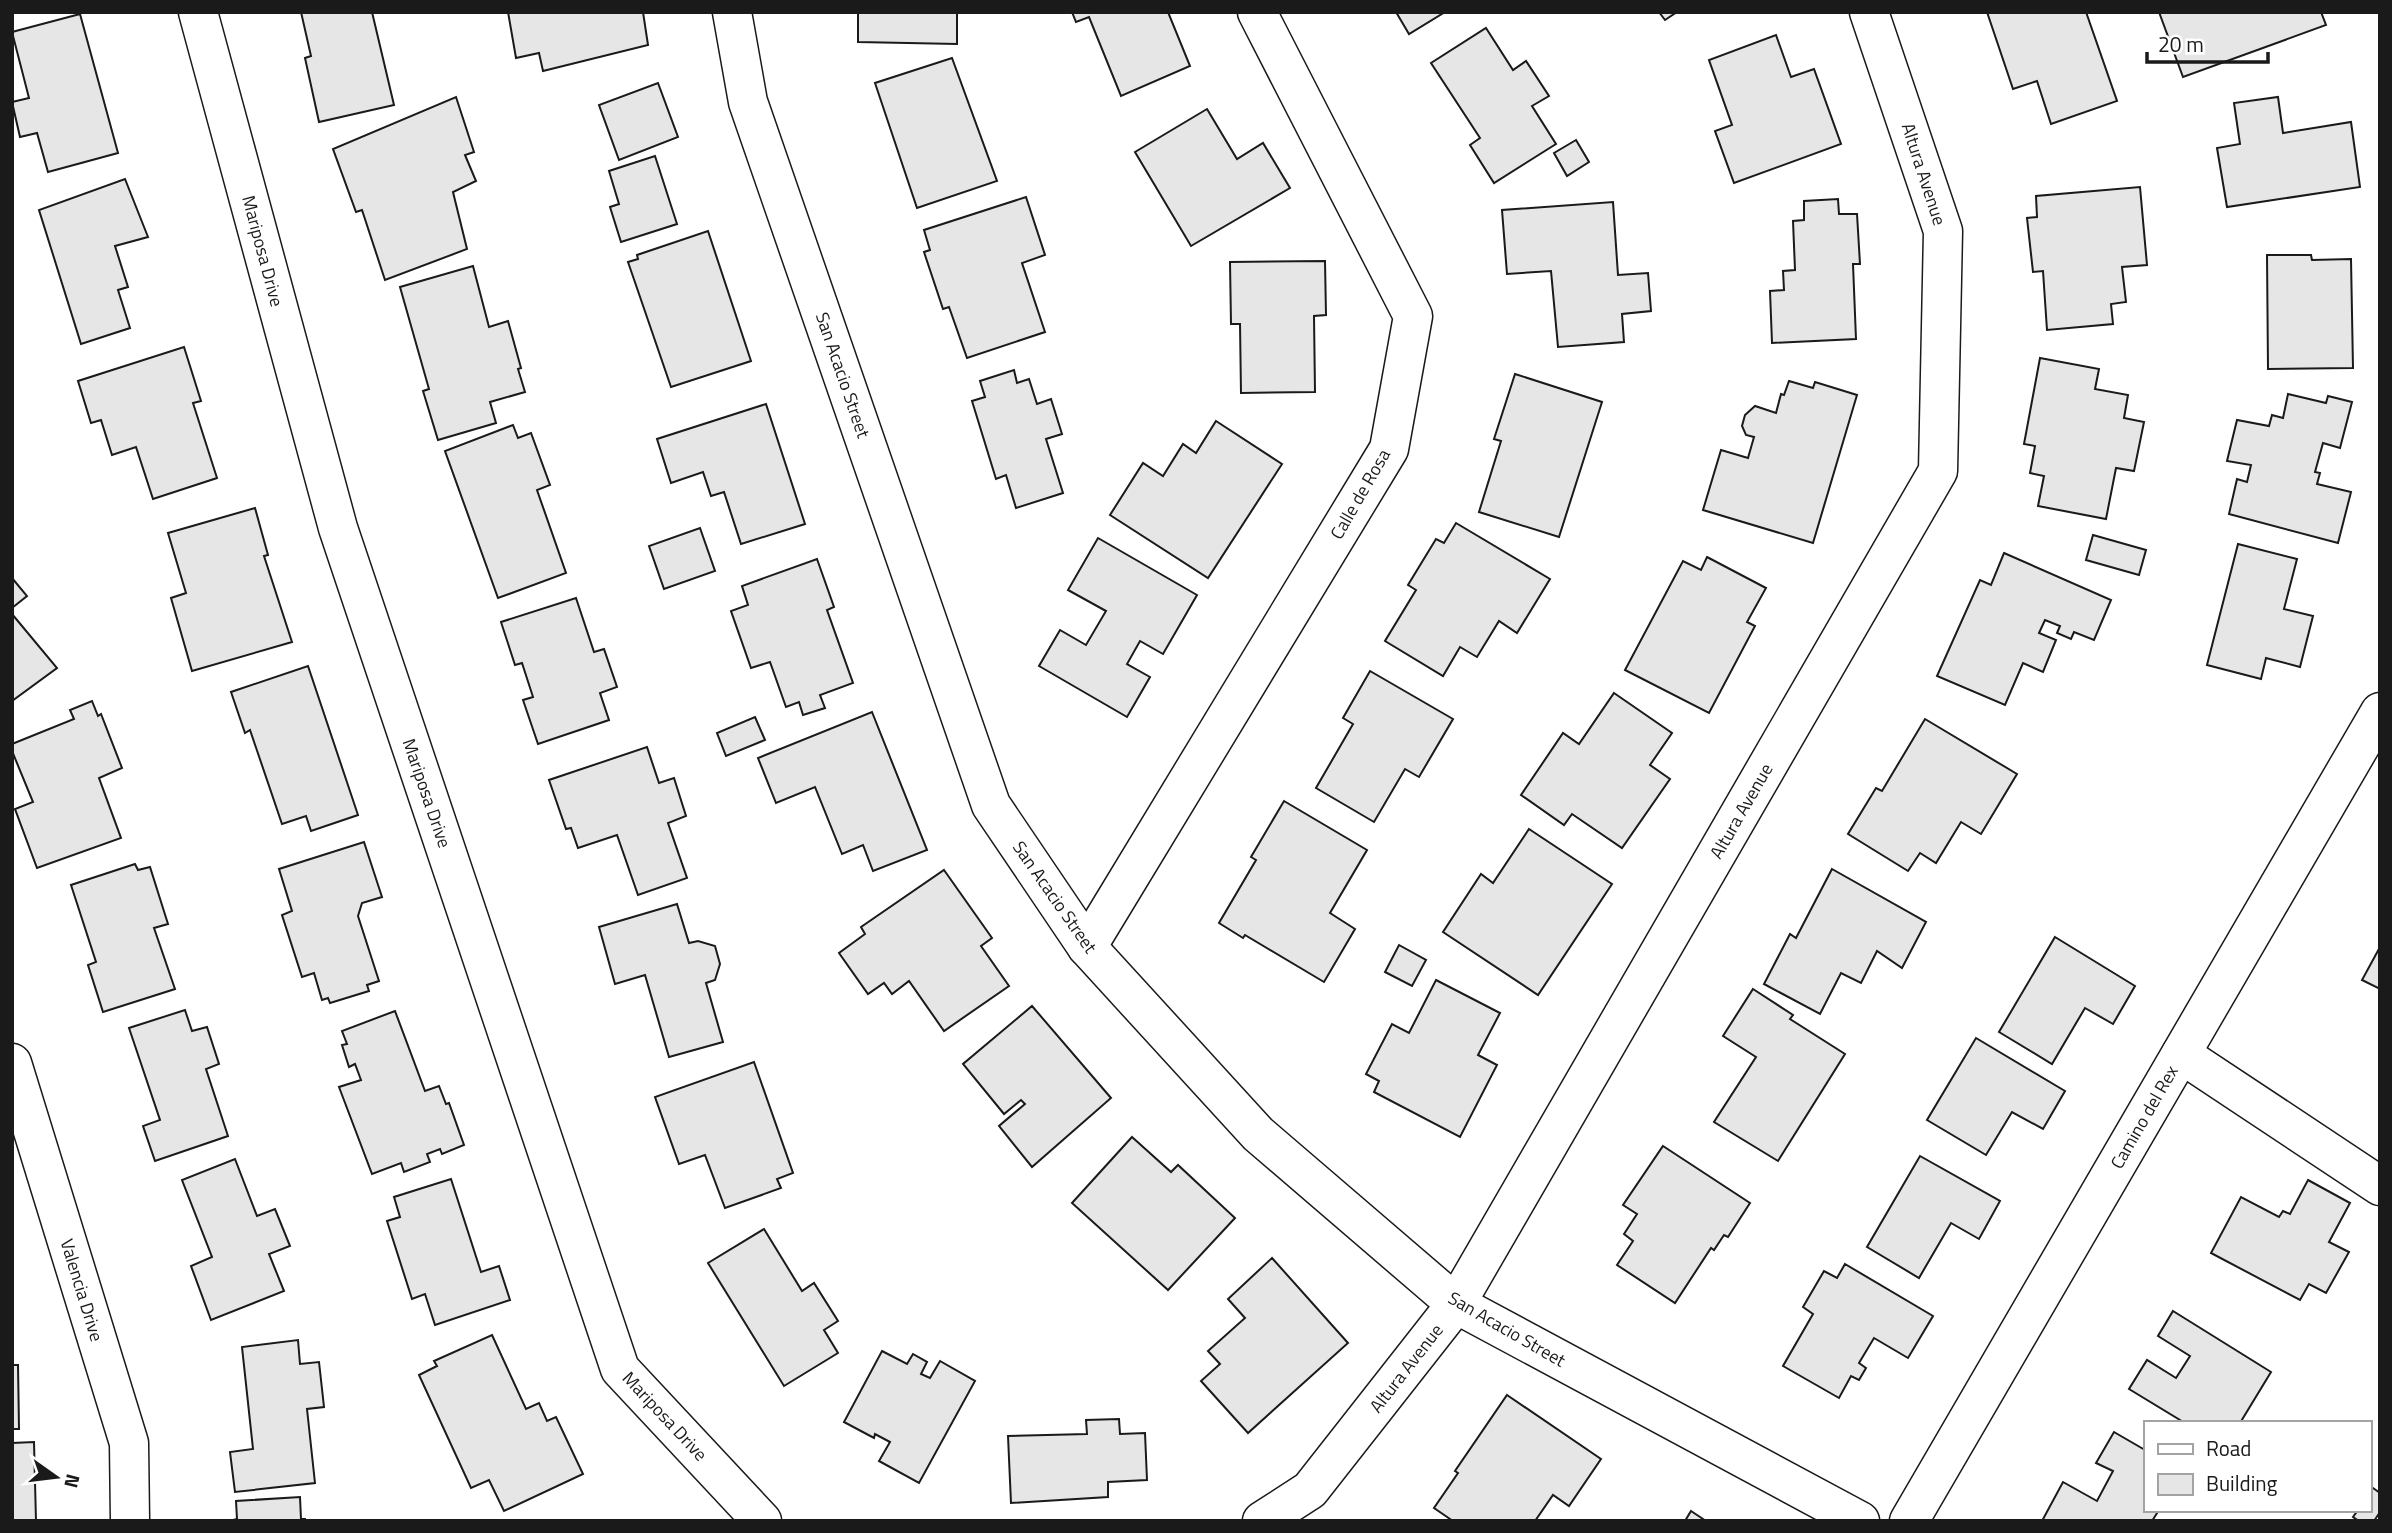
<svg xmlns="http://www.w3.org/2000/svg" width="2392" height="1533" font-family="'Titillium Web',sans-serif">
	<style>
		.building { fill: #e6e6e6; stroke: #1a1a1a; stroke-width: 2 }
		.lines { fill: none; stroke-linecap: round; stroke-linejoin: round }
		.minor-casing { stroke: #1a1a1a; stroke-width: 41 }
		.minor { stroke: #fff; stroke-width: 38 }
		.labels { text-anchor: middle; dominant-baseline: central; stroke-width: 5; stroke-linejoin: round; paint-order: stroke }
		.street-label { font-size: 18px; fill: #1a1a1a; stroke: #fff }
	</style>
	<rect width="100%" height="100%" fill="#fff"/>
	<g class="building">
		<path d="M301,12H372L394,105L319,122L305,58L311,56Z"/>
		<path d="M508,12H643L648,45L543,71L539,53L516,58Z"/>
		<path d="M858,12H957V44L858,42Z"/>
		<path d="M1072,12H1168L1190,66L1121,96L1089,17L1076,22Z"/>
		<path d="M1396,12H1445L1409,34Z"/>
		<path d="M1659,12H1677L1665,20Z"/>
		<path d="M1987,12H2086L2117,101L2051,124L2037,81L2013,89Z"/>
		<path d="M2159,12H2321L2326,25L2183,77Z"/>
		<path d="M80,14L118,153L48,172L37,133L20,137L12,102L29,98L12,32Z"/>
		<path d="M1486,28L1513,70L1526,61L1549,96L1532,106L1556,144L1494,183L1470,145L1480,138L1431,63Z"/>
		<path d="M1776,35L1791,77L1814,69L1841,144L1734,183L1715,131L1732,125L1709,60Z"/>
		<path d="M952,58L997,181L917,208L875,83Z"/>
		<path d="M658,83L678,137L619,160L599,105Z"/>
		<path d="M456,97L474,152L465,155L476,181L453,192L467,249L385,280L362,210L356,212L333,149Z"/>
		<path d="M2278,97L2283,133L2351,122L2360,187L2227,207L2217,148L2240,144L2234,103Z"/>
		<path d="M1207,109L1237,159L1263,143L1290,188L1191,246L1135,152Z"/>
		<path d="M1576,140L1589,162L1567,176L1554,153Z"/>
		<path d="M655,156L677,224L621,242L610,207L619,204L609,171Z"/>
		<path d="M125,179L148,237L115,246L128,287L118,290L130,328L81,344L39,210Z"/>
		<path d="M2140,187L2147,265L2122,267L2126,302L2111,304L2113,324L2047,330L2043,271L2033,272L2027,218L2037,217L2036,196Z"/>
		<path d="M1026,197L1045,255L1022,263L1045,332L967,358L949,307L943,309L924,252L930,250L924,230Z"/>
		<path d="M1838,199L1839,214H1857L1860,264H1853L1856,339L1772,343L1770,291L1784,290L1783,271L1795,270L1793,221L1804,220V201Z"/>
		<path d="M1613,202L1618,275L1648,273L1651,311L1622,314L1624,342L1558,347L1551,271L1507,274L1502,210Z"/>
		<path d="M708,231L751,361L671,387L628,262L638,259L637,255Z"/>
		<path d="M2267,255H2311L2312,260L2351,259L2353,368L2268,369Z"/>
		<path d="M1325,261L1326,315L1314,316L1315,392L1241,393L1240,324H1231L1230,262Z"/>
		<path d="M473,266L489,327L508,321L521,368L518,369L525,392L490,402L496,423L438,440L423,391L429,389L400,287Z"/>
		<path d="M184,347L201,401L193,403L217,478L153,499L136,447L112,455L101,420L91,423L78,381Z"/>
		<path d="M2040,358L2099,369L2095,389L2128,395L2124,418L2144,422L2134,471L2116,468L2106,519L2038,506L2044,476L2030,473L2035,446L2024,444Z"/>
		<path d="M1014,370L1017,383L1029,379L1037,404L1051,399L1062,434L1046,439L1063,493L1016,508L1006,475L996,479L972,401L985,397L980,381Z"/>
		<path d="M1515,374L1602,402L1559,537L1479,512L1501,441L1494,439Z"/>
		<path d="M1789,381L1813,388L1815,382L1857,395L1813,543L1703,510L1721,450L1748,458L1754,437L1746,435L1742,426L1745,415L1755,406L1776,413L1781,394L1784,395Z"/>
		<path d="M2288,394L2326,403L2328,396L2352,402L2340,448L2323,443L2315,472L2320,473L2317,484L2351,492L2338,543L2229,514L2237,479L2247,482L2251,465L2227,461L2237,420L2269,426L2272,415L2283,418Z"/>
		<path d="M766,404L805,524L741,544L724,492L711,496L703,472L671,483L657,439Z"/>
		<path d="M1216,421L1282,464L1208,578L1110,515L1143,463L1163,476L1183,444L1196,453Z"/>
		<path d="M513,425L518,438L531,433L550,485L537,490L566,573L498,598L445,451Z"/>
		<path d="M255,508L268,555L264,556L292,642L192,671L171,598L186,593L168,533Z"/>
		<path d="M1456,523L1550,579L1517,633L1499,621L1477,657L1460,647L1443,676L1385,641L1416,590L1408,585L1436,539L1444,543Z"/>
		<path d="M700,528L715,571L664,589L649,546Z"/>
		<path d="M2093,535L2146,550L2139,575L2086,560Z"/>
		<path d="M1098,538L1197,595L1163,654L1140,641L1127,664L1150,677L1127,717L1039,666L1060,630L1086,645L1106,611L1068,590Z"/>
		<path d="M2238,544L2297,559L2284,609L2313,616L2300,667L2266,658L2261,679L2207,665Z"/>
		<path d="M2004,553L2111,600L2094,640L2074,632L2071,639L2057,633L2060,626L2045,620L2039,633L2056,640L2043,672L2023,663L2005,705L1937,676L1980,580L1991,585Z"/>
		<path d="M1707,557L1766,588L1747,622L1755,626L1709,713L1625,670L1683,561L1701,570Z"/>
		<path d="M817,559L834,607L827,610L853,683L820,695L825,708L803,715L799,702L786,707L770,662L751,668L731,611L748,605L742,586Z"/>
		<path d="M12,578L27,596L12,608Z"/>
		<path d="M576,598L594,652L604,649L617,687L600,693L609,720L538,744L523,700L533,697L522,663L515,665L501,622Z"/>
		<path d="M12,614L57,668L12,701Z"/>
		<path d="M308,666L358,815L311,831L306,816L282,824L250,730L245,733L231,692Z"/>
		<path d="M1370,671L1453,719L1419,777L1405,769L1374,822L1316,788L1353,724L1343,718Z"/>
		<path d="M1614,693L1672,733L1650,765L1670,779L1622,848L1572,814L1564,825L1521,795L1563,733L1579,744Z"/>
		<path d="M92,701L98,716L101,714L122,768L99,778L121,838L37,868L15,809L33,802L12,751V744L74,719L70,710Z"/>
		<path d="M872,712L927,850L873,871L863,845L842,854L815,787L776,803L758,758Z"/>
		<path d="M755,717L765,740L726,756L717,733Z"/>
		<path d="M1925,719L2017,774L1981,834L1961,822L1936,863L1920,853L1908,871L1848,834L1876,788L1882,791Z"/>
		<path d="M647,747L659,783L674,778L686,816L668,823L687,878L638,895L617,835L578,848L571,828L566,829L549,780Z"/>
		<path d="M1284,801L1367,850L1330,913L1355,929L1324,982L1245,935L1243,938L1219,923L1256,860L1251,857Z"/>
		<path d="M1529,829L1612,884L1538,995L1443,932L1481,874L1493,883Z"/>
		<path d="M364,842L382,897L362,903L358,916L379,981L367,985L369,991L330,1003L328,998L322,1000L314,973L302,977L282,915L292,911L279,869Z"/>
		<path d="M135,864L138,870L150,867L168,924L154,928L175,989L103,1012L88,965L96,962L71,885Z"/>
		<path d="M1832,869L1926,922L1902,968L1877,951L1861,983L1841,973L1820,1014L1764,984L1790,934L1796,938Z"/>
		<path d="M944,870L992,938L981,946L1009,986L944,1031L909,981L892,994L884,983L868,994L839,953L865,934L861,927Z"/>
		<path d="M677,904L689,943L698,941L715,946L720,964L715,980L706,983L723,1042L669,1057L645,975L615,984L599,927Z"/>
		<path d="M2055,937L2135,986L2113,1024L2085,1008L2052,1064L1999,1032Z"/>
		<path d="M1399,945L1426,960L1412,986L1385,972Z"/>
		<path d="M2380,947V989L2362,980Z"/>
		<path d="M1436,980L1500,1013L1478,1055L1497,1065L1460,1137L1374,1092L1379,1081L1366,1074L1392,1024L1409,1033Z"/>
		<path d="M1753,989L1793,1015L1790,1019L1845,1054L1778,1161L1714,1122L1756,1057L1723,1036Z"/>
		<path d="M1032,1006L1111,1098L1032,1167L999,1126L1025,1104L1021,1100L1004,1114L963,1064Z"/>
		<path d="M185,1010L192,1031L207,1027L219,1064L206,1069L228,1136L155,1161L143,1126L160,1120L129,1028Z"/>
		<path d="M395,1011L425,1091L439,1086L446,1104L449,1103L464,1145L442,1154L440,1149L427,1154L430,1162L404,1172L401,1163L372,1174L339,1087L361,1080L355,1064L349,1067L342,1045L347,1044L342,1031Z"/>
		<path d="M1976,1038L2065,1091L2043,1129L2012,1112L1986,1155L1927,1120Z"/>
		<path d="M754,1062L793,1173L777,1179L781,1188L725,1208L705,1155L679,1164L655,1097Z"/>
		<path d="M1132,1137L1171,1172L1178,1165L1235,1218L1168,1290L1072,1203Z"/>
		<path d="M1663,1146L1750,1203L1728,1237L1724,1235L1714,1250L1711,1248L1675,1303L1617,1265L1633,1241L1624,1234L1637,1214L1623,1205Z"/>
		<path d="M1920,1156L2000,1201L1979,1239L1951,1223L1919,1278L1867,1247Z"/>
		<path d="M235,1159L257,1216L275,1209L290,1246L269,1254L284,1291L211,1320L191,1266L212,1257L182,1180Z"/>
		<path d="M451,1179L481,1272L499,1266L510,1300L435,1325L425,1294L412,1299L387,1221L400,1217L394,1197Z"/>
		<path d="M2308,1180L2350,1203L2329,1242L2349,1252L2326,1293L2309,1284L2300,1300L2211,1253L2241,1197L2279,1217L2283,1211L2290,1214Z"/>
		<path d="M764,1229L802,1291L814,1283L838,1321L824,1330L838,1353L784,1386L708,1263Z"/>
		<path d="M1272,1258L1348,1343L1248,1433L1201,1381L1220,1364L1208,1351L1245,1318L1228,1299Z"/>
		<path d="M1845,1264L1933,1316L1908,1358L1874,1338L1859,1363L1866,1368L1859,1380L1851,1376L1839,1398L1783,1366L1813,1314L1803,1307L1824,1271L1837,1278Z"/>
		<path d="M2173,1311L2271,1372L2240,1423H2185L2129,1389L2147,1360L2176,1378L2190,1356L2158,1336Z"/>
		<path d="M492,1335L526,1409L539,1403L547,1421L556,1417L583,1474L504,1511L489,1480L471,1488L419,1375L437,1366L434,1361Z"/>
		<path d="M298,1340L300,1364L319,1362L324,1407L307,1409L315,1483L235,1492L230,1452L253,1449L242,1347Z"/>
		<path d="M882,1351L907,1364L913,1354L927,1362L921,1374L930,1378L940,1361L975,1381L919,1483L879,1461L890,1442L875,1434L874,1438L844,1422Z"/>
		<path d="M12,1365H18L19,1429H12Z"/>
		<path d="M1507,1395L1601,1459L1569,1506L1553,1495L1535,1521H1453L1434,1508L1458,1473L1455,1471Z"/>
		<path d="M1119,1419L1120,1434L1145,1433L1147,1480L1108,1482V1497L1011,1503L1008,1436L1087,1434L1086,1420Z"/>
		<path d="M2114,1432L2145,1450V1510H2159L2152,1521H2042L2063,1482L2097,1501L2113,1471L2096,1463Z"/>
		<path d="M34,1442L36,1521H12V1443Z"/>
		<path d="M2373,1488L2380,1493V1512L2374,1521H2359L2353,1517L2358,1510H2369V1494Z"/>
		<path d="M300,1497L301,1519H305V1521H229L237,1519L236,1501Z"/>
		<path d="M1691,1511L1706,1521H1685Z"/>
	</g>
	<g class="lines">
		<defs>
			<g id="minor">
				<path d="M198,12L338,528L620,1369L762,1521"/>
				<path d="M732,12L748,102L991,805L1087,947L1258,1134L1456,1304L1860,1521"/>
				<path d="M1087,947L1389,449L1413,316L1257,12"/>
				<path d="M2181,1054L2380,1186"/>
				<path d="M12,1063L129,1443L130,1521"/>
				<path d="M1262,1521L1310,1490L1456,1304L1938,471L1943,231L1869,12"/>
				<path d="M1909,1521L2380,712"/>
			</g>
		</defs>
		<use href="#minor" class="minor-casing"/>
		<use href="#minor" class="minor"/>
	</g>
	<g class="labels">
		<g class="street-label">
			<text transform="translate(1924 174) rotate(72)">Altura Avenue</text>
			<text transform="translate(263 251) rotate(75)">Mariposa Drive</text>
			<text transform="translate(843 375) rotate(71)">San Acacio Street</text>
			<text transform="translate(1360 494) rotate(-60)">Calle de Rosa</text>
			<text transform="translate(427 793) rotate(71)">Mariposa Drive</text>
			<text transform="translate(1741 811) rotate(-60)">Altura Avenue</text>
			<text transform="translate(1055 897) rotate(55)">San Acacio Street</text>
			<text transform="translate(2144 1117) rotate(-60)">Camino del Rex</text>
			<text transform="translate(82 1290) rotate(73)">Valencia Drive</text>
			<text transform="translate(1507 1329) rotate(30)">San Acacio Street</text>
			<text transform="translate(1406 1368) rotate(-52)">Altura Avenue</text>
			<text transform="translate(665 1416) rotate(47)">Mariposa Drive</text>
		</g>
	</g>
	<rect width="2392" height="1533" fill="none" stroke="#1a1a1a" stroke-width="28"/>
	<rect x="2144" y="1421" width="228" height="91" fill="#ffffff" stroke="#a3a3a3" stroke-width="2"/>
	<rect x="2158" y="1444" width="35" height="10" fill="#ffffff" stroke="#a3a3a3" stroke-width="2"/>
	<text x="2206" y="1456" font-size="21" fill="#1a1a1a">Road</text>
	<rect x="2158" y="1474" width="35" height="21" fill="#e6e6e6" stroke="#a3a3a3" stroke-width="2"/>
	<text x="2206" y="1491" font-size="21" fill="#1a1a1a">Building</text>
	<g transform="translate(56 1477) rotate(104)" stroke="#ffffff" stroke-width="5" paint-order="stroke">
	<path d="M0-5L12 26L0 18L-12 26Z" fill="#1a1a1a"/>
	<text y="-10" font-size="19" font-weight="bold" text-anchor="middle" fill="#1a1a1a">N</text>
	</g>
	<path d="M2147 52v10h121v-10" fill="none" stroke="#1a1a1a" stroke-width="3.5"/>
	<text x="2158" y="52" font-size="21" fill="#1a1a1a" stroke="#ffffff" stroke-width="5" paint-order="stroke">20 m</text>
</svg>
